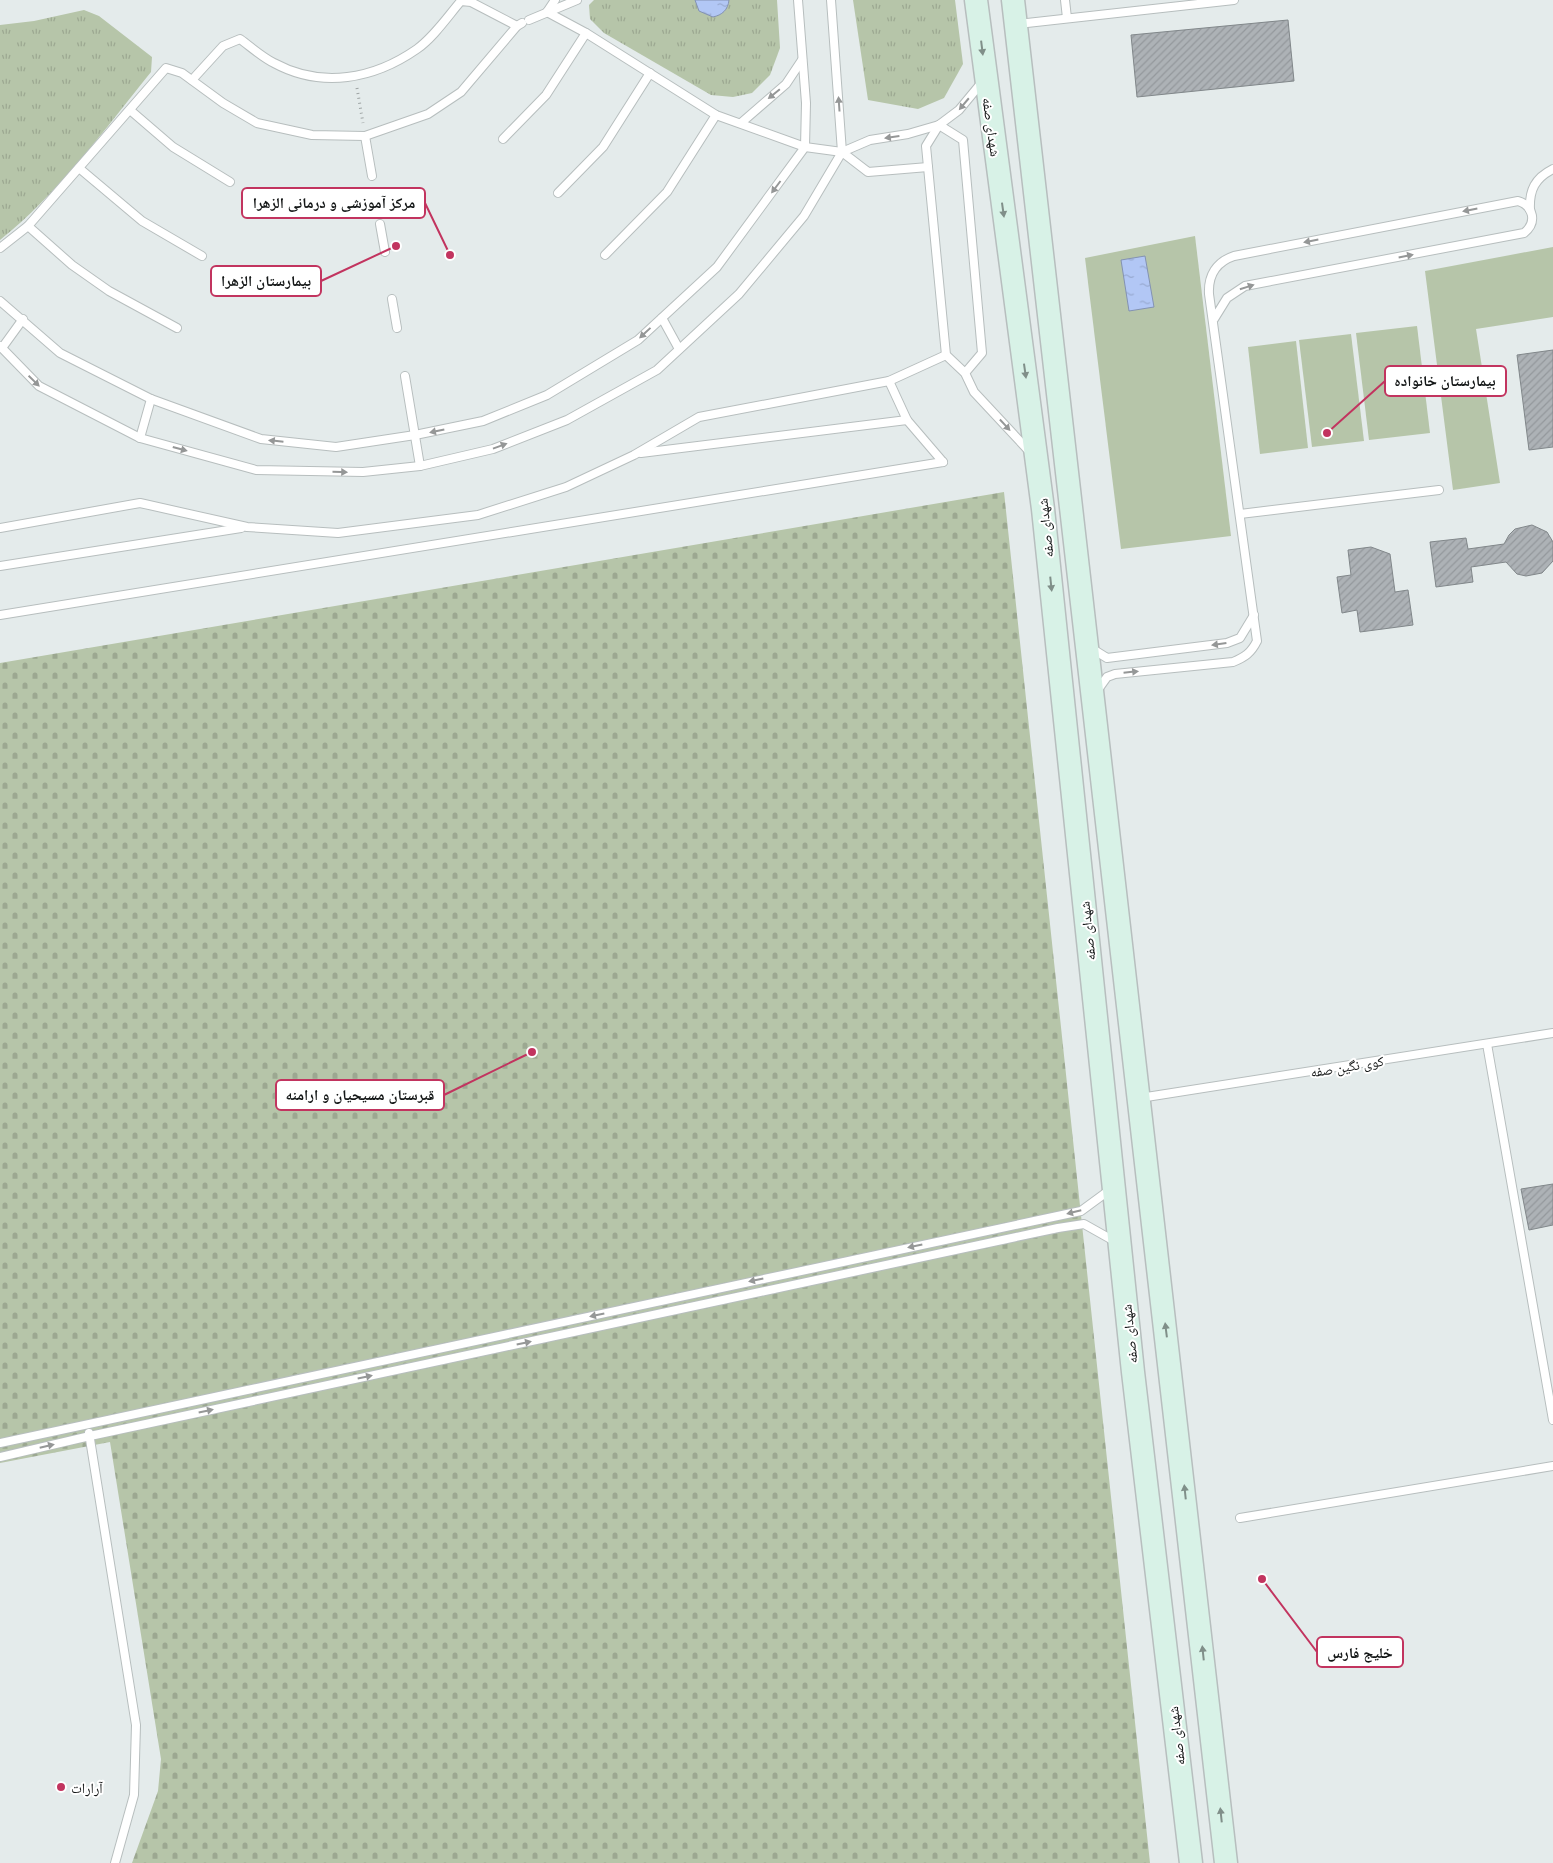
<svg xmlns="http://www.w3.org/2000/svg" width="1553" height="1863" font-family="'Golos Text','Noto Naskh Arabic',sans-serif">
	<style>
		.grass { fill: url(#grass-tufts) }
		.cemetery { fill: url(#cemetery-stones) }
		.park { fill: #b6c5a9 }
		.water { fill: url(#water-ripples); stroke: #8392b2 }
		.building { fill: url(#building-hatch); stroke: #81878a }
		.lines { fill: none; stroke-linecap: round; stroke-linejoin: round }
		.service-casing { stroke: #b7bebe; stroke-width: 10 }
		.secondary-casing { stroke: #b7bebe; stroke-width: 25 }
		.path { stroke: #9ea4a4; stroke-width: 3; stroke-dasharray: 1 4; stroke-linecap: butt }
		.service { stroke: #fff; stroke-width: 8 }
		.secondary { stroke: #d8f2e7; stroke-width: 22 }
		.oneway { fill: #808f89 }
		.oneway2 { fill: #959797 }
		.poi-dot { fill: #c2345f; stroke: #fff; stroke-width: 2 }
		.labels { text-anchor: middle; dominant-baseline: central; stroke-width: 4; stroke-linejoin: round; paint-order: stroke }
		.street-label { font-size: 14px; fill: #141717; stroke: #fff }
		.poi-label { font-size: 14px; fill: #141717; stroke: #fff; text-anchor: start }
		.leader { fill: none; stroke: #c2345f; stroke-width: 2 }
		.callout-dot { fill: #c2345f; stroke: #fff; stroke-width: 2 }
		.callout { fill: #fff; stroke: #c2345f; stroke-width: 2 }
		.callout-label { font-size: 15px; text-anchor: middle; font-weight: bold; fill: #141717 }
	</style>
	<defs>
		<pattern id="grass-tufts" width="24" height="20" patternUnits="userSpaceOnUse" patternTransform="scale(1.25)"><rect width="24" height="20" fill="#b6c5a9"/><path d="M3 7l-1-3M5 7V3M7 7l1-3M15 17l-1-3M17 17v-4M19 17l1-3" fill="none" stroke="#9ca891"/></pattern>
		<pattern id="cemetery-stones" width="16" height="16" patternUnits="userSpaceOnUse" patternTransform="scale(1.25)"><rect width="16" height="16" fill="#b6c5a9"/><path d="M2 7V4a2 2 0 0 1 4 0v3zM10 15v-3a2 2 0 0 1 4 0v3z" fill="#9ca891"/></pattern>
		<pattern id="water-ripples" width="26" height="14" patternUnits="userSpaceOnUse" patternTransform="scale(1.25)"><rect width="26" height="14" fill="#b2c7f5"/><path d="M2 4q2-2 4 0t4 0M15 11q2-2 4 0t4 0" fill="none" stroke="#98aad1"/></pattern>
		<pattern id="building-hatch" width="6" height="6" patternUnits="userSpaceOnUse" patternTransform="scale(1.25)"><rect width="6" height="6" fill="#adb2b6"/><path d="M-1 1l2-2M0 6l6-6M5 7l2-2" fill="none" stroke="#94989c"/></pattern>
	</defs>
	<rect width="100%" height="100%" fill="#e4ebeb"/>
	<g class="grass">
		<path d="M594,0H777L780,48L770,75L752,93L733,97L711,95L604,33L590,19L589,5Z"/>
		<path d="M853,0H955L963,64L944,98L918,109L868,100Z"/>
		<path d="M84,10L99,16L152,57L151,72C105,129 57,195 0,240V25L34,21Z"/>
	</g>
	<path class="cemetery" d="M1004,492L1150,1863H132L158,1791L161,1759L110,1442L0,1463V663Z"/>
	<g class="park">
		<path d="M1195,236L1231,536L1121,549L1085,258Z"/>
		<path d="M1553,247V317L1476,329L1500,483L1453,490L1425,271Z"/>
		<path d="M1417,326L1430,433L1369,440L1356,333Z"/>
		<path d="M1351,334L1364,441L1312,447L1299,340Z"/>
		<path d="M1296,341L1308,448L1260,454L1248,347Z"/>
	</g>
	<g class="water">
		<path d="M695,0H729C728,10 722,15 713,17L699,11Z"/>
		<path d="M1145,256L1154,307L1129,311L1121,260Z"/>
	</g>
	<g class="building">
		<path d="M1288,20L1294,81L1137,97L1131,35Z"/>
		<path d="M1553,350V447L1529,450L1517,355Z"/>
		<path d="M1532,525L1547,532L1553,542V561L1542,573L1526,576L1517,574L1506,562L1471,567L1473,582L1436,587L1430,542L1466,538L1468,549L1504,544L1509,535L1515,529Z"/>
		<path d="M1371,547L1390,554L1395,592L1408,590L1413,625L1360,632L1357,610L1342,613L1337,577L1351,575L1348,550Z"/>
		<path d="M1553,1184V1225L1529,1230L1521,1189Z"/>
	</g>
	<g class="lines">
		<defs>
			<g id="service">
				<path d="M1065,0L1067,18"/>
				<path d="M547,12L586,33L716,115L805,147L842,152"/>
				<path d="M547,12L555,0"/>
				<path d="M529,20L577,0"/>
				<path d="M1018,24L1234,0"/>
				<path d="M192,80L223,46L240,39C251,47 262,57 274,63C322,89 374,79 417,49C434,37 448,16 461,1L471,2L517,26"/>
				<path d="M130,110L173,147L230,182"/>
				<path d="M741,123L786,84L802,60"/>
				<path d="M939,125L926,146L946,355L965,373L974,392L1029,451"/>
				<path d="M939,125L963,140L982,353L965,373"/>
				<path d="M365,136L372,176"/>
				<path d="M503,139L546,95L586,33"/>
				<path d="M928,167L868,172L842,152L870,140L908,134L939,125L959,110L983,81"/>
				<path d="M79,168L142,221L202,256"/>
				<path d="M558,193L603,147L650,73"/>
				<path d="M1530,210C1529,190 1535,178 1553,169"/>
				<path d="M380,224L385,252"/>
				<path d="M28,226L72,265L109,291L177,328"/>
				<path d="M0,248L28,226L166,68L182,73L223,103L257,123L312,135L365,136L428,114L461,92L517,26L522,23"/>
				<path d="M605,255L667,192L716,115"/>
				<path d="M392,299L397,328"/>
				<path d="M0,301L60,353L151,399L261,439L336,447L415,435L483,421L547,395L638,340L717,267L805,147L806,103L798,0"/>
				<path d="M662,318L679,349"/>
				<path d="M0,346L39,386L140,438L256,470L363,472L420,466L493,449L567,420L657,370L739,294L804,216L842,152L831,0"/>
				<path d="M2,348L23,319"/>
				<path d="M405,376L420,466"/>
				<path d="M889,381L907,420L943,462"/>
				<path d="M140,438L151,399"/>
				<path d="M641,453L907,420"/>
				<path d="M1240,514L1439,490"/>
				<path d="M0,528L140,503L247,527L338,533L478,515L566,487L634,455L699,417L889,381L946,355"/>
				<path d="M0,566L241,528"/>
				<path d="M0,615L943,462"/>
				<path d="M1091,648L1107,658L1227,643L1240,638L1254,615"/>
				<path d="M1097,691L1107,677L1115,674L1233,662C1245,657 1251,653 1257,641L1209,294C1208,276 1216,262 1234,256L1518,201C1534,206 1537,223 1524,233L1245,286L1227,298L1214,319"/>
				<path d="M1487,1044L1553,1420"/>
				<path d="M1140,1098L1553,1033"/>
				<path d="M89,1433L136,1725L134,1795L115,1863"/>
				<path d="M0,1443L1081,1211L1111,1189"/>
				<path d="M0,1457L90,1436L1058,1228L1084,1224L1116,1242"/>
				<path d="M1240,1518L1553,1466"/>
			</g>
			<g id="secondary">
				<path d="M976,0L1043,509L1133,1372L1191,1863"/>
				<path d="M1013,0L1226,1863"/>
			</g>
		</defs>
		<use href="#service" class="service-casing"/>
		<use href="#secondary" class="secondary-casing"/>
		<path class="path" d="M357,88L363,123"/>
		<use href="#service" class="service"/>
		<use href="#secondary" class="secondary"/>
	</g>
	<defs><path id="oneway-solid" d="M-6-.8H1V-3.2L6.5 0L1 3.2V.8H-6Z" transform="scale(1.25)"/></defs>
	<g class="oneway">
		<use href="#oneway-solid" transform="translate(982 48) rotate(83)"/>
		<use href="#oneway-solid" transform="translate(1003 210) rotate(82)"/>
		<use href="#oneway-solid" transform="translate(1025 371) rotate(82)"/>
		<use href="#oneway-solid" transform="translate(1051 584) rotate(84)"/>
		<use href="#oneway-solid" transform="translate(1166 1330) rotate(-97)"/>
		<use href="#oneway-solid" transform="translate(1185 1492) rotate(-96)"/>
		<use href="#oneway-solid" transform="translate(1203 1653) rotate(-96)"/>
		<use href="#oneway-solid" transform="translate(1221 1815) rotate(-96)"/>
	</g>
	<g class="oneway2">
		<use href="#oneway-solid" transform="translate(774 94) rotate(141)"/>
		<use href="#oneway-solid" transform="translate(839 104) rotate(-94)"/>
		<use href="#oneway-solid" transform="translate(964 104) rotate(130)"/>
		<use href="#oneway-solid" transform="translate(892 137) rotate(172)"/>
		<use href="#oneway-solid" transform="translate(776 187) rotate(127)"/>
		<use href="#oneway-solid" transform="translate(1470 210) rotate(169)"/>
		<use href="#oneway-solid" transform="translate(1311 241) rotate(169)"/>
		<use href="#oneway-solid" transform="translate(1406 256) rotate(-11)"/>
		<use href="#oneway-solid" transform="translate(1247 287) rotate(-18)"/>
		<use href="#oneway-solid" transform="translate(645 333) rotate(137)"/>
		<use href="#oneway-solid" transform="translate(34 381) rotate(44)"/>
		<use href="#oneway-solid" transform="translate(1005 425) rotate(47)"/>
		<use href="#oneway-solid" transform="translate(437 431) rotate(168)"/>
		<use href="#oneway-solid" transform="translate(276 441) rotate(-174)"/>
		<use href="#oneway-solid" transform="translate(500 446) rotate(-20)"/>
		<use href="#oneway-solid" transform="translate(180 449) rotate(15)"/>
		<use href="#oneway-solid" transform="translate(340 472) rotate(1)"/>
		<use href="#oneway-solid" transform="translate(1219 644) rotate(172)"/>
		<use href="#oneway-solid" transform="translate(1131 672) rotate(-6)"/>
		<use href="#oneway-solid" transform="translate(1074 1212) rotate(166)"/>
		<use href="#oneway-solid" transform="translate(915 1246) rotate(168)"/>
		<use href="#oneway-solid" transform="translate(756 1280) rotate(168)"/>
		<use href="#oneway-solid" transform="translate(597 1315) rotate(168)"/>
		<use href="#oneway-solid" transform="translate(524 1343) rotate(-12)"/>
		<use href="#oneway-solid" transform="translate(365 1377) rotate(-12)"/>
		<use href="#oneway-solid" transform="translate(206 1411) rotate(-12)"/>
		<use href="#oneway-solid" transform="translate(47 1446) rotate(-13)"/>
	</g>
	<circle class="poi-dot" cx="61" cy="1787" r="5"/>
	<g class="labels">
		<g class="street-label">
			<text transform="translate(992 127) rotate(82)">شهدای صفه</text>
			<text transform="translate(1045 528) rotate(-96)">شهدای صفه</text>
			<text transform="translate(1087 931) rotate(-96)">شهدای صفه</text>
			<text transform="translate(1347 1066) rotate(-9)">کوی نگین صفه</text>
			<text transform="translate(1129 1334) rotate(-96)">شهدای صفه</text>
			<text transform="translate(1176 1736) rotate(-97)">شهدای صفه</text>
		</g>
		<g class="poi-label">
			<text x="71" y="1787">آرارات</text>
		</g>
	</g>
	<path class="leader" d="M450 255L425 203M396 246L321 281M1327 433L1385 381M532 1052L444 1095M1262 1579L1317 1652"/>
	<g class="callout-dot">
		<circle cx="450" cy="255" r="5"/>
		<circle cx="396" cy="246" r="5"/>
		<circle cx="1327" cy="433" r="5"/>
		<circle cx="532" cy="1052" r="5"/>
		<circle cx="1262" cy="1579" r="5"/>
	</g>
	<g class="callout">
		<rect x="242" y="188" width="183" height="30" rx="5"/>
		<rect x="211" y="266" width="110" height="30" rx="5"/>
		<rect x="1385" y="366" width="121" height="30" rx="5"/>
		<rect x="276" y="1080" width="168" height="30" rx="5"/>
		<rect x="1317" y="1637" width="86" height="30" rx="5"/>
	</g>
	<g class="callout-label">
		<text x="334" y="208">مرکز آموزشی و درمانی الزهرا</text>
		<text x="266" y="286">بیمارستان الزهرا</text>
		<text x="1445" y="386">بیمارستان خانواده</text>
		<text x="360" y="1100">قبرستان مسیحیان و ارامنه</text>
		<text x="1360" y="1658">خلیج فارس</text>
	</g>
</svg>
